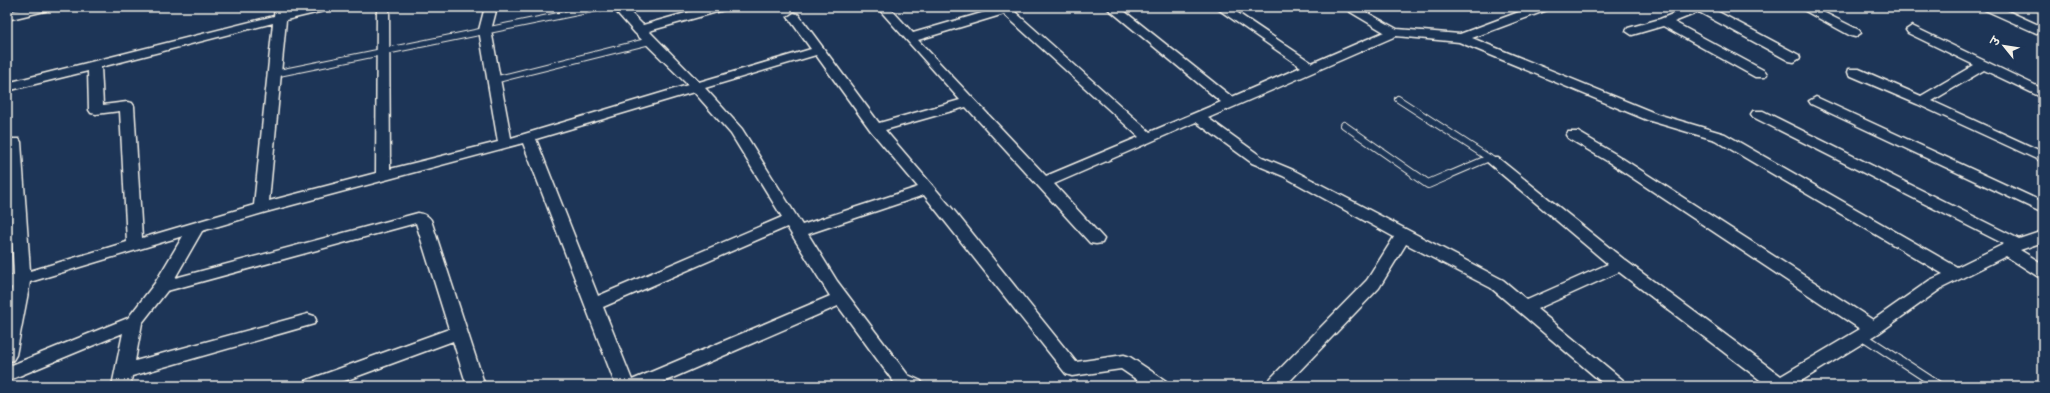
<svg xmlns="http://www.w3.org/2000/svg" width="2050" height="393" font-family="'Shantell Sans','Playpen Sans Deva',sans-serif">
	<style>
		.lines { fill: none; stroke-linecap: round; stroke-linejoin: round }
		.service-far1-casing { stroke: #f4f1e8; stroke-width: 8 }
		.service-casing { stroke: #f4f1e8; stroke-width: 10 }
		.minor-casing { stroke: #f4f1e8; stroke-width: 3 }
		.service-far1 { stroke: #1d3557; stroke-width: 6 }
		.service { stroke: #1d3557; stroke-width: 8 }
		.minor { fill: #1d3557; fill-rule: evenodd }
	</style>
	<rect width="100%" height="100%" fill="#1d3557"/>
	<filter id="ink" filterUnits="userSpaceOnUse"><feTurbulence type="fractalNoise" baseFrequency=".025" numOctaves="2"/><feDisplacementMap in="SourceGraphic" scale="8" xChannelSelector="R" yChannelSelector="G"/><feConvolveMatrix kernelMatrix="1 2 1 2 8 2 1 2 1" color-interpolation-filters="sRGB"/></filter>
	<g filter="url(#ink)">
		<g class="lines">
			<defs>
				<g id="service-far1">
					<path d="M274,74L602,7"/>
					<path d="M494,80L650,41"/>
					<path d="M1398,99L1492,160"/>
					<path d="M1344,125L1417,176"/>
					<path d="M1447,176L1489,158"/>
				</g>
				<g id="service">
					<path d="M1415,175L1428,184L1449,175"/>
					<path d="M1861,335L1939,386"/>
				</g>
				<g id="minor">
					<path d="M30,7H51L49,10L7,20V12Z"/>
					<path d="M275,7H287L286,13L310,7H330L328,10L286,20L269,201L376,173L377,7H389L390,169L498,142L479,30L485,7H497L491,30L511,138L688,85L635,33L612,7H625L643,25L707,7H726L724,10L649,31L699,82L811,49L788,17L794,13L798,14L879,123L960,100L877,7H889L913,33L999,8L998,7H1021L1014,11L1150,132L1221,102L1106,7H1119L1232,97L1301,67L1215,7H1229L1312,63L1384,32L1342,7H1357L1397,29L1460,34L1532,7H1549L1547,10L1472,38L1657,114L1725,134L1957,267L2004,244L1753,117L1751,114L1753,111H1763L2019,239L2043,231V242L2020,250L2043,264V278L2037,276L2006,256L1942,288L1879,333L1793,386H1768L1619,272L1537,309L1624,381L1627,386H1606L1491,288L1406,244L1379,288L1285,386H1265L1268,381L1367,280L1394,237L1283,176L1252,163L1196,122L1054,184L1104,239L1102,243L1096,244L1090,243L966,107L885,130L956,213L1076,362L1124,355L1130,357L1166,381L1169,386H1146L1121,369L1072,376L1066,374L924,195L808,234L837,281L908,375L921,381L924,386L896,385L838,306L654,386H616L523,143L266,212L202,231L175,278L418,213C423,214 428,215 431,220L485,386H467L453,341L331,386H302L305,381L449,329L416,223L167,291L142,323L135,361L308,314L314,316L316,320L314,324L132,376L130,386H112L123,333L7,381V367L128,318L155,283L183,236L30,282L16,355L13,360L7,362V312L12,287L7,289V277L14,275L7,139H19L21,142L30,271L127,242L120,111L96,114L91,113L89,110L88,71L7,91V83L274,16ZM1004,14L1139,137L1046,176L918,40ZM273,23L254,205L142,238L134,106L132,103L127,102L103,105L101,67ZM1396,36L1459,42L1647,120L1715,140L1943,274L1930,280L1873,320L1617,155L1578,132H1568L1566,135L1568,138L1607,161L1860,329L1781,376L1626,261L1498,158H1488L1486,161L1608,264L1527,300L1503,280L1293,170L1262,157L1208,118ZM816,55L871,131L918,187L802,225L742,129L705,88ZM694,92L731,134L782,217L598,296L536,139ZM787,227L830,296L632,380L603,307Z"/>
					<path d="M1690,7H1709L1799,55L1800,58L1794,62L1789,61L1699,12L1674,22L1765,71L1767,74L1765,77H1755L1663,26L1632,35L1626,31L1628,28L1660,19Z"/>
					<path d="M1798,7H1813L1859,30L1861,33L1855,37L1851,36Z"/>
					<path d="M1983,7H1999L2043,27V36L1985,10Z"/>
					<path d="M1912,26L2043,89V98L1984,70L1932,101L2043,152V162L1917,104L1849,75L1848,72L1849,69H1859L1921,96L1974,65L1908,33L1906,30Z"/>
					<path d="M1816,97L2043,202V213L1811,104L1809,101Z"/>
				</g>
			</defs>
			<use href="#service-far1" class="service-far1-casing"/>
			<use href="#service" class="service-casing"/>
			<use href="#minor" class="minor-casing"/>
			<use href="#service-far1" class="service-far1"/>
			<use href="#service" class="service"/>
			<use href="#minor" class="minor"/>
		</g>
	</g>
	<rect width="2050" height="393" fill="none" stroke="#1d3557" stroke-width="24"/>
	<rect x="12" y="12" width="2026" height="369" fill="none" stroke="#f4f1e8" stroke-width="1.5" filter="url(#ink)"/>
	<g transform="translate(2004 46) rotate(300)" stroke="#1d3557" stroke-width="3" paint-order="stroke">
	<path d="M0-3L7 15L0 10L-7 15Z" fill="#f4f1e8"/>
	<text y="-6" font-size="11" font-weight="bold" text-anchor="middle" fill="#f4f1e8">उ</text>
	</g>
</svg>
